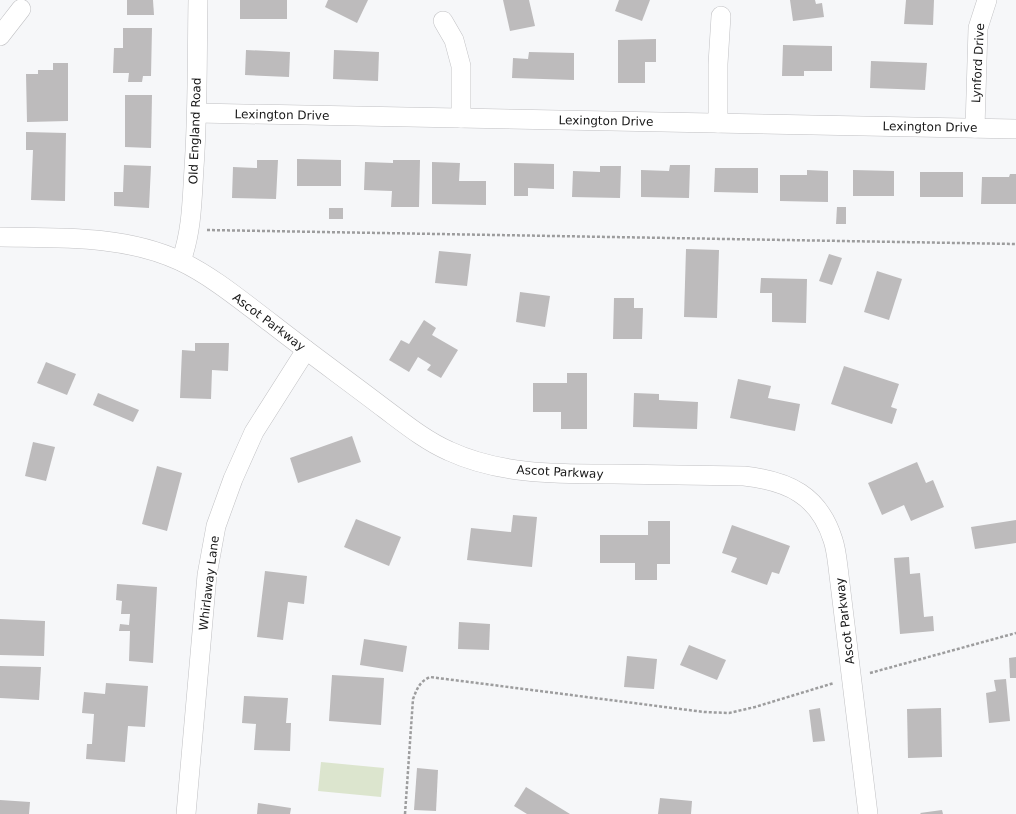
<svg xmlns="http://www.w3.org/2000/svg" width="1016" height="814" font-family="'DejaVu Sans',sans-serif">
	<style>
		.green { fill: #dce5ce }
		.building { fill: #bdbbbc }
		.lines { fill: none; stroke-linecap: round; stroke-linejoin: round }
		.minor-casing { stroke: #c0c0c3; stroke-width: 20 }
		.path { stroke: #9d9d9e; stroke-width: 2.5; stroke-dasharray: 3 2; stroke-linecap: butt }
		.minor { stroke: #fff; stroke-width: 19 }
		.labels { text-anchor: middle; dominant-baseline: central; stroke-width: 4; stroke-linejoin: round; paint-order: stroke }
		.street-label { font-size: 12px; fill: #171717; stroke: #fff }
	</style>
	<rect width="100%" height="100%" fill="#f6f7f9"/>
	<path class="green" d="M321,762L384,768L381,797L318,791Z"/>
	<g class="building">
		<path d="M127,0H153L154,15H127Z"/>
		<rect x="240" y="0" width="47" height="19"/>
		<path d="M328,0H368L357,23L325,7Z"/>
		<path d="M503,0H529L535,26L510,31Z"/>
		<path d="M619,0H650L642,21L615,11Z"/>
		<path d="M790,0H815L816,4L822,3L824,17L793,21Z"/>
		<path d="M906,0H934L933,25L904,24Z"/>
		<path d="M123,28H152L151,76H143L142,82H128L129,73H113L114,48H123Z"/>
		<path d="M656,39V62H645V83H618V40Z"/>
		<path d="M783,45L832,46V71H804V76H782Z"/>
		<path d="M246,50L290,52L289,77L245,75Z"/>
		<path d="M334,50L379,52L378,81L333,79Z"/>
		<path d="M529,52L574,53V80L512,78L513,58L528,59Z"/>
		<path d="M871,61L927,63L925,90L870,88Z"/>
		<path d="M53,63H68V121L27,122L26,74H38V70H53Z"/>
		<path d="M125,95H152L151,148L125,147Z"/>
		<path d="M26,132L66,133L65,201L31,200L33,150H26Z"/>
		<path d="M297,159L341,160V186H297Z"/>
		<path d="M257,160H278L276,199L232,198L233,167L257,168Z"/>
		<path d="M393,160H420L419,207H391L392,191L364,190L365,162L393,163Z"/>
		<path d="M432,162L460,163L459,181H486V205L432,204Z"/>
		<path d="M514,163L554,164V189L528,188V196H514Z"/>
		<path d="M124,165L151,166L149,208L114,206V192H123Z"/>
		<path d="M670,165H690L689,198L641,197V170L669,171Z"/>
		<path d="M600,166H621L620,198L572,197L573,171L600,172Z"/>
		<path d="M715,168H758V193L714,192Z"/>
		<path d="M807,170L828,171V202L780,201V175H807Z"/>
		<path d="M853,170L894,171V196H853Z"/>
		<rect x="920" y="172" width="43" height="25"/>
		<path d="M1010,174H1016V204H981L982,177H1009Z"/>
		<path d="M837,207H846V224H836Z"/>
		<rect x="329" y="208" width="14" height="11"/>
		<path d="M686,249L719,250L717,318L684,317Z"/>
		<path d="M439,251L471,254L467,286L435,283Z"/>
		<path d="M829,254L842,258L832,285L819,281Z"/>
		<path d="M877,271L902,279L889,320L864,312Z"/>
		<path d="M761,278L807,279L806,323L772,322V293H760Z"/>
		<path d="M520,292L550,296L545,327L516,322Z"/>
		<path d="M614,298H634V308H643L642,339H613Z"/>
		<path d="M424,320L436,328L432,335L458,350L441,378L427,370L431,365L418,357L409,372L389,360L401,340L409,344Z"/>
		<path d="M195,343H229L228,371L212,370L211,399L180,398L182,350L195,351Z"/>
		<path d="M46,362L76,374L67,395L37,383Z"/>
		<path d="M844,366L899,384L891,407L897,409L892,424L831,404Z"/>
		<path d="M567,373H587V429H561V412H533V383H567Z"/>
		<path d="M738,379L771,386L768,398L800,404L795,431L730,418Z"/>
		<path d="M98,393L139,410L133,422L93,405Z"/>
		<path d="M634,393L659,394V400L698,402L697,429L633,427Z"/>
		<path d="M352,436L361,462L298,483L290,458Z"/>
		<path d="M33,442L55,447L46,481L25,476Z"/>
		<path d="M917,462L926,483L933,480L944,507L911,521L904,505L882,515L868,483Z"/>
		<path d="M157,466L182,473L167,531L142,524Z"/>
		<path d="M513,515L537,517L532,567L467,560L471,528L511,532Z"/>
		<path d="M356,519L401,537L389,566L344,547Z"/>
		<path d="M1016,520V543L975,549L971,527Z"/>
		<path d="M648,521H670V564H657V580H635V563H600V535H648Z"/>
		<path d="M732,525L790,546L779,574L772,572L767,585L731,572L737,558L722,553Z"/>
		<path d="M909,557L910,574L920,573L924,617L933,616L934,631L900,634L894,558Z"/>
		<path d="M265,571L307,576L304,604L288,602L283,640L257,637Z"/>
		<path d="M117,584L157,587L153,663L129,661L130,631H119L120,624L129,625L130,614H121L122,601L116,600Z"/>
		<path d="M0,619L45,621L44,656L0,655Z"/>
		<path d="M459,622L490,624L489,650L458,649Z"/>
		<path d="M364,639L407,646L403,672L360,665Z"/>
		<path d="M689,645L726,660L717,680L680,665Z"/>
		<path d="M627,656L657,659L654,689L624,687Z"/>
		<path d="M1016,657V678H1010L1009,658Z"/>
		<path d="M0,666L41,667L39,700L0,698Z"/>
		<path d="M332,675L384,678L381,725L329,721Z"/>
		<path d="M1006,679L1010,721L989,723L986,693L996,691L994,680Z"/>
		<path d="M106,683L148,686L145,727L128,726L125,762L86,759L87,744H92L94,714L82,713L84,692L105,694Z"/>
		<path d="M244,696L288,698L286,723H291L290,751L254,750L256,724L242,723Z"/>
		<path d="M820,708L825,741L813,742L809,710Z"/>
		<path d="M941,708L942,757L908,758L907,709Z"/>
		<path d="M417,768L438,770L436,811L414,810Z"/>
		<path d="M526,787L570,814H527L514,806Z"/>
		<path d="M660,798L692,801L691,814H658Z"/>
		<path d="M0,800L30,802L29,814H0Z"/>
		<path d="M258,803L291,808L290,814H257Z"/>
		<path d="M942,810L943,814H921L920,813Z"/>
	</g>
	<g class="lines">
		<defs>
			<g id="minor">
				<path d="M443,21L454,40L461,66V118"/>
				<path d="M0,36L21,9"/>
				<path d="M197,113L1016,129"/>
				<path d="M718,123V64L721,16"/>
				<path d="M975,128L978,28L987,0"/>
				<path d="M0,237C60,238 124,235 180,261C212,276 243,302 271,323C308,352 347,380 385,409C405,424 426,441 449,451C501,475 558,474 613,474C657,475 700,475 744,476C788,481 819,495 833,540C836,549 837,559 838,567L868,814"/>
				<path d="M181,261C192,231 192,200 194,168C198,112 197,56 198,0"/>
				<path d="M186,814L207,575L216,526L233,479L254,432L306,350"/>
			</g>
		</defs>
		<use href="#minor" class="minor-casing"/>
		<g class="path">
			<path d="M207,230L1016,244"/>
			<path d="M870,673L1016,633"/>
			<path d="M405,814L413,699C417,689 419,682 430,677L704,712L729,713L755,707L834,683"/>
		</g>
		<use href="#minor" class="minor"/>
	</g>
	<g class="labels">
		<g class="street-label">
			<text transform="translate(978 63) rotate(-87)">Lynford Drive</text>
			<text transform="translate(282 115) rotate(1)">Lexington Drive</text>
			<text transform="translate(606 121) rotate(1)">Lexington Drive</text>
			<text transform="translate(930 127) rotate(1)">Lexington Drive</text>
			<text transform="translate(195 131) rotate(-88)">Old England Road</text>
			<text transform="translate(269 322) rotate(37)">Ascot Parkway</text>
			<text transform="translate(560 472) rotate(3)">Ascot Parkway</text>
			<text transform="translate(209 583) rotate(-83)">Whirlaway Lane</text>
			<text transform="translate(845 621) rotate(-97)">Ascot Parkway</text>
		</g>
	</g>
</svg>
